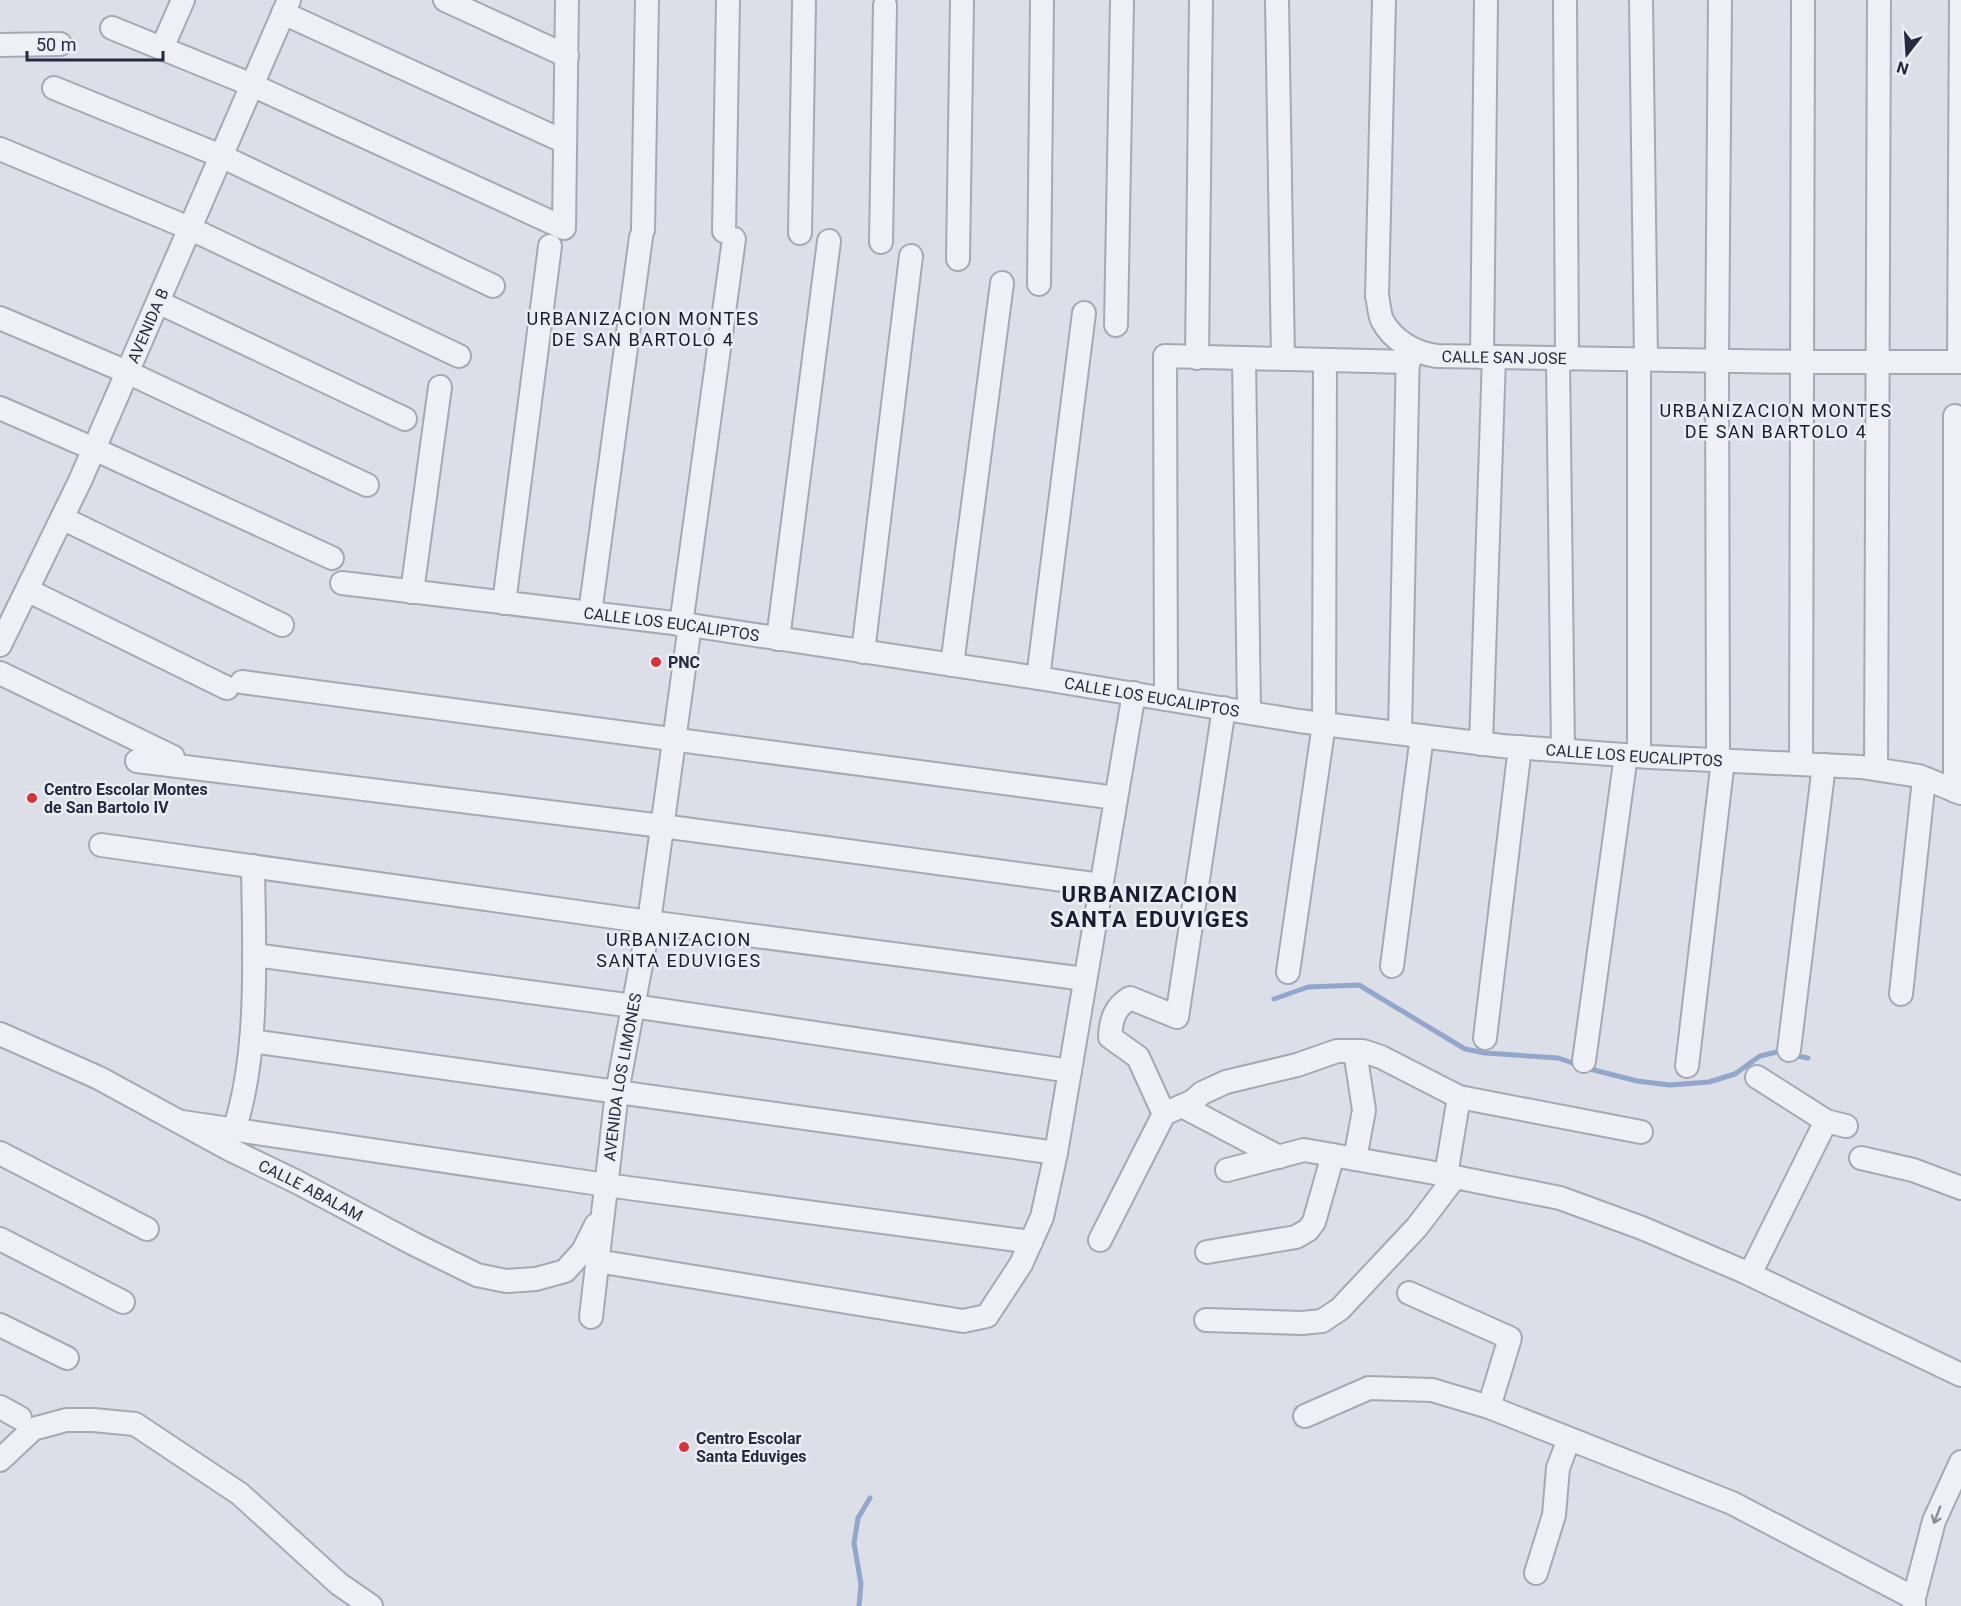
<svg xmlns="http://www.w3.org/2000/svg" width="1961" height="1606" font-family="Roboto,sans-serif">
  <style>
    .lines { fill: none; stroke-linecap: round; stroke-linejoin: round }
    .stream { stroke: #93a6cb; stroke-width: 5 }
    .minor-casing { stroke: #a5a9b5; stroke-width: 26 }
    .minor { stroke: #eff0f6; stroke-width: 22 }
    .oneway { stroke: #8a8d9a }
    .poi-dot { fill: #da3335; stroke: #ebeef5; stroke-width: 2 }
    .labels { text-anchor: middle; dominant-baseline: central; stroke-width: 5; stroke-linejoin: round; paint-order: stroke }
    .street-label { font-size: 16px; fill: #242a3f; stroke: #ebeef5 }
    .poi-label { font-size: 16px; font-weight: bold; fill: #242a3f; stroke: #ebeef5; text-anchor: start }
    .neighbourhood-label { font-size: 18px; letter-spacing: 1.5px; fill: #171c2f; stroke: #ebeef5 }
    .district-label { font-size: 22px; font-weight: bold; letter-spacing: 1.5px; fill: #171c2f; stroke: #ebeef5 }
  </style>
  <rect width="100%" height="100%" fill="#dcdfe8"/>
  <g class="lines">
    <!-- stream -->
    <g class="stream">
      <path d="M 1274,999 L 1308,987 L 1359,985 L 1465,1049 L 1485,1053 L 1558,1058 L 1590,1069 L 1637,1081 L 1670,1085 L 1709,1082 L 1735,1074 L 1760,1056 L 1777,1052 L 1808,1058"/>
      <path d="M 859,1606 L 861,1584 L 854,1543 L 858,1518 L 870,1498"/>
    </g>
    <!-- minor casing -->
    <g class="minor-casing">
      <g id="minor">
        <path d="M 445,0 L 567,56"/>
        <path d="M 1277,0 L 1283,359"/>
        <path id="s1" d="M 1384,0 L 1377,296 C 1379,304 1379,313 1382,320 C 1393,341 1415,353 1437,356 L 1802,362 L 1961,362"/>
        <path d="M 1565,0 L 1567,359"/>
        <path d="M 1641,0 L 1646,360"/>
        <path d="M 283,13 L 565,142"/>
        <path d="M 112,28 L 252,85 L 564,228 L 567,0"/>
        <path d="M 0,45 L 60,44"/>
        <path d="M 162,48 L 183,0"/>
        <path d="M 54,88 L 221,156 L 493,286"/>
        <path d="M 0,149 L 189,228 L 459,356"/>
        <path d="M 643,230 L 647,0"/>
        <path d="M 724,231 L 728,0"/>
        <path d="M 800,233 L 804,3"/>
        <path d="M 881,242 L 885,5"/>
        <path d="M 958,259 L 962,0"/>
        <path d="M 1039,284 L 1042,0"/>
        <path d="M 158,302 L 405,419"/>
        <path d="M 0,318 L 127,372 L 367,485"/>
        <path d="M 1116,325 L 1122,0"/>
        <path d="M 1482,357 L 1486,0"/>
        <path d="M 1197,358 L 1201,0"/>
        <path d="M 1244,358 L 1249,712"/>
        <path d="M 1558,359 L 1563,750"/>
        <path d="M 1639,360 L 1639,756"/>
        <path d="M 1959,362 L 1961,0"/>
        <path d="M 0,408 L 94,449 L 332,558"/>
        <path d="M 62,518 L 282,625"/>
        <path id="s2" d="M 342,583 L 690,625 L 1038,678 L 1299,721 L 1502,746 L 1650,757 L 1861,767 L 1919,776 L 1961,793"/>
        <path d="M 27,590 L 227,688"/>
        <path d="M 412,592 L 440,387"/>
        <path d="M 504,603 L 550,246"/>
        <path d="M 590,613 L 641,237"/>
        <path d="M 681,625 L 734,239"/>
        <path d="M 778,639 L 829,241"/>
        <path id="s3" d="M 0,645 L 80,481 L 289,0"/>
        <path d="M 863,652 L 911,256"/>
        <path d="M 952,665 L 1002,283"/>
        <path d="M 0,673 L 173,757"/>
        <path d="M 1038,678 L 1084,313"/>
        <path d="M 242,682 L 1116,798"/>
        <path d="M 1166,699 L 1165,356 L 1409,362"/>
        <path d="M 1400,733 L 1408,348"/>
        <path d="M 1481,744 L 1494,357"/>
        <path d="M 1718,760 L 1717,360 L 1720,0"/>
        <path d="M 137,761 L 662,826 L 1101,885"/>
        <path d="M 1801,764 L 1803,0"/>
        <path d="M 1876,769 L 1879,0"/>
        <path d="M 1955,791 L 1955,416"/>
        <path d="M 101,845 L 649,922 L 1085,979"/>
        <path d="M 254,955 L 633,1006 L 1070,1071"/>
        <path d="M 1392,966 L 1422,736"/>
        <path d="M 1288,972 L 1324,724 L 1325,360"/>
        <path d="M 1901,994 L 1924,779"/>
        <path id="s4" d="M 0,1034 L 99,1078 L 231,1150 L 297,1182 L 414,1244 L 477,1275 L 506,1281 L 536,1279 L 565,1271 L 583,1251 L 596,1225"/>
        <path d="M 1485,1038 L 1520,747"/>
        <path d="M 251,1041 L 1056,1153"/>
        <path d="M 1789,1050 L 1824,765"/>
        <path d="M 1584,1061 L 1626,755"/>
        <path d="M 1687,1066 L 1723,760"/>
        <path d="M 1757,1077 L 1826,1121 L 1846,1126"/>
        <path d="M 1182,1106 L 1279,1157"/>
        <path d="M 1164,1114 L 1138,1057 L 1110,1037 C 1111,1019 1115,1007 1130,998 L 1177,1017 L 1224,708"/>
        <path d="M 182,1122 L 606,1185 L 1031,1242"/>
        <path d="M 234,1130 C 260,1052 254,949 253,866"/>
        <path d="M 0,1153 L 147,1229"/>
        <path d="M 1861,1158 L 1913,1170 L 1961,1188"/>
        <path d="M 1355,1159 L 1364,1110 L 1355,1051"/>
        <path d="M 1227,1170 L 1304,1150 L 1435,1173 L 1560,1198 L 1642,1228 L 1745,1272 L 1961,1375"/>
        <path d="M 1446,1175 L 1459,1097"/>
        <path d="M 0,1239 L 123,1302"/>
        <path d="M 1100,1240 L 1164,1114 L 1193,1101 L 1202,1093 L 1226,1082 L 1297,1065 L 1337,1051 L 1363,1051 L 1381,1057 L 1459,1097 L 1641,1132"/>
        <path d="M 1207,1252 L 1296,1237 L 1308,1230 L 1314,1222 L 1333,1155"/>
        <path d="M 597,1261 L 963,1321 L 987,1316 L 1021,1264 L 1042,1217 L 1056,1153 L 1134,693"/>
        <path d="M 1750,1274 L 1826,1121"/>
        <path d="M 1409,1293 L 1510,1338 L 1489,1407"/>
        <path id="s5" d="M 591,1317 L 617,1092 L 649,922 L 690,625"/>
        <path d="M 1206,1320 L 1302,1323 L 1322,1321 L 1340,1309 L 1417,1227 L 1455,1177"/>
        <path d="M 0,1325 L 67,1358"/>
        <path d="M 0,1407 L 20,1418"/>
        <path d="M 1305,1416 L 1369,1388 L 1432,1390 L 1489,1407 L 1732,1503 L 1914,1598"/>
        <path d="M 0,1460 L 33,1429 L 66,1420 L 93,1420 L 135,1424 L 240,1494 L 339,1584 L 371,1606"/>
        <path d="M 1536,1573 L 1554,1515 L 1558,1468 L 1569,1439"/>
        <path d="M 1914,1606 L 1914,1598 L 1934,1521 L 1961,1462"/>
      </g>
    </g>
    <!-- minor -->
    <use href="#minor" class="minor"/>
  </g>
  <!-- one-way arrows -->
  <defs><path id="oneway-shaft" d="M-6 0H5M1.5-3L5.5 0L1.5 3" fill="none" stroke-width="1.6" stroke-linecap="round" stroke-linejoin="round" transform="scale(1.5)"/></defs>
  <use class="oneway" href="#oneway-shaft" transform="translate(1937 1515) rotate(111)"/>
  <!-- markers -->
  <g class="poi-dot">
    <circle cx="656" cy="662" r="6"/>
    <circle cx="32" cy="798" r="6"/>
    <circle cx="684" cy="1447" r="6"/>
  </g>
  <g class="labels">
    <!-- street labels -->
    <g class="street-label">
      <text stroke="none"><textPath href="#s3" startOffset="352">AVENIDA B</textPath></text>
      <text stroke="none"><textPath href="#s1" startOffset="456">CALLE SAN JOSE</textPath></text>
      <text stroke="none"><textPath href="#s2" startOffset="332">CALLE LOS EUCALIPTOS</textPath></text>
      <text stroke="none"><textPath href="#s2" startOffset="818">CALLE LOS EUCALIPTOS</textPath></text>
      <text stroke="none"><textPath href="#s2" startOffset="1304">CALLE LOS EUCALIPTOS</textPath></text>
      <text stroke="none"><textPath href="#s5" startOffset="242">AVENIDA LOS LIMONES</textPath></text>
      <text stroke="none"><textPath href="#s4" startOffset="348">CALLE ABALAM</textPath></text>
    </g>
    <!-- poi labels -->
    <g class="poi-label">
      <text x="668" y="662">PNC</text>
      <text x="44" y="789">Centro Escolar Montes<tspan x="44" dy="18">de San Bartolo IV</tspan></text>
      <text x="696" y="1438">Centro Escolar<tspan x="696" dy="18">Santa Eduviges</tspan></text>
    </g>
    <!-- neighbourhood labels -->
    <g class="neighbourhood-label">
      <text x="643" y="318">URBANIZACION MONTES<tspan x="643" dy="21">DE SAN BARTOLO 4</tspan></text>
      <text x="1776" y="410">URBANIZACION MONTES<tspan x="1776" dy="21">DE SAN BARTOLO 4</tspan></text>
      <text x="679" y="939">URBANIZACION<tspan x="679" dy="21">SANTA EDUVIGES</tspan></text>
    </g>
    <!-- district labels -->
    <g class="district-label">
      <text x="1150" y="894">URBANIZACION<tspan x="1150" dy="25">SANTA EDUVIGES</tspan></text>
    </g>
  </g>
  <!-- north arrow -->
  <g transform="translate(1907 54) rotate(197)" stroke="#ebeef5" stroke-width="4.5" paint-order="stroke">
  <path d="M0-4.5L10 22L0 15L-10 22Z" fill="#242a3f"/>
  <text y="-9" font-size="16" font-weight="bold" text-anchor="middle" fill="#242a3f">N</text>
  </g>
  <!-- scale -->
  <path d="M27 51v9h136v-9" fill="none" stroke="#242a3f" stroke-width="3"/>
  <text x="36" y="51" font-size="18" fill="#242a3f" stroke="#ebeef5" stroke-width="4.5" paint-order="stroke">50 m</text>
</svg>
